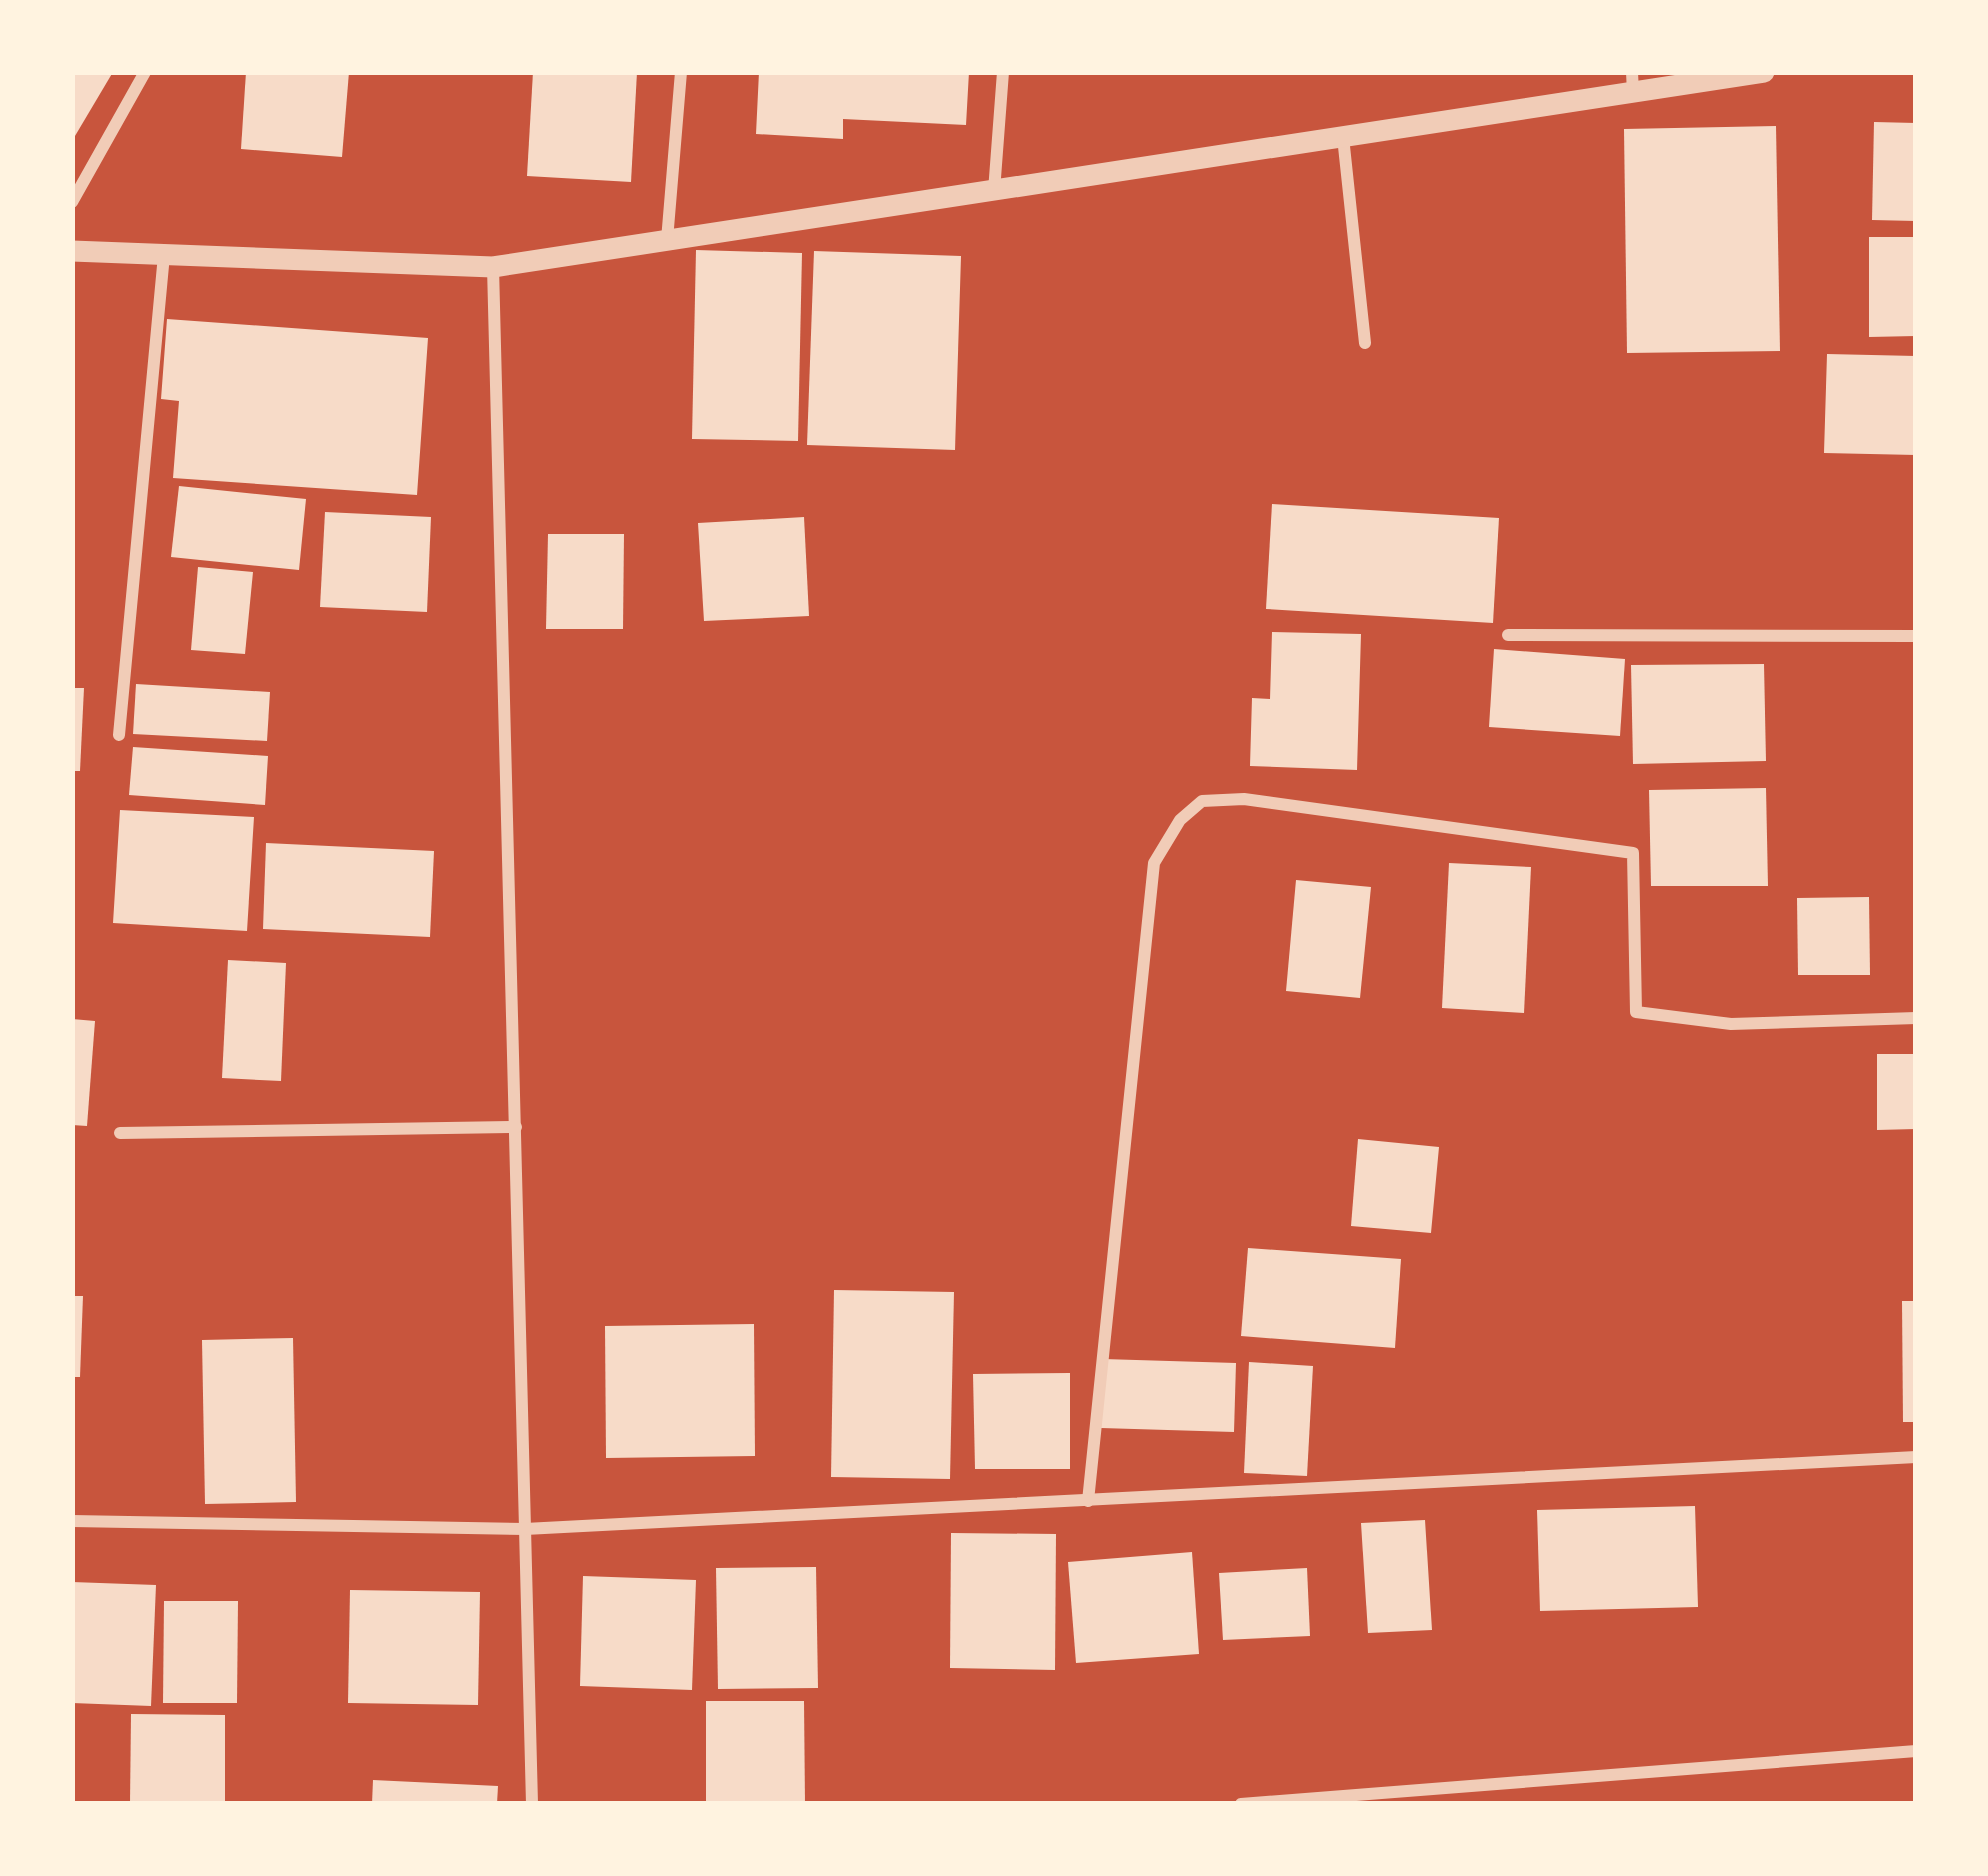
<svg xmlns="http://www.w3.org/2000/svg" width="1988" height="1876" font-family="'Alegreya Sans',sans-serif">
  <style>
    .building { fill: #f7dbc8 }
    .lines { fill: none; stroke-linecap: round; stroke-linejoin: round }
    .minor { stroke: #f1ccb7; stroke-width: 12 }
    .tertiary { stroke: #f1ccb7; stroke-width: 21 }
  </style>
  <rect width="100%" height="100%" fill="#c8553d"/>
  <!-- building -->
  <g class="building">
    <path d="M 72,72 L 113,72 L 72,141 Z"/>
    <path d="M 246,72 L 349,72 L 342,157 L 241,149 Z"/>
    <path d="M 533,72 L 637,72 L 631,182 L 527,176 Z"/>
    <path d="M 759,72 L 969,72 L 966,125 L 843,119 L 843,139 L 756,134 Z"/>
    <path d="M 1874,122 L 1916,123 L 1916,221 L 1872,220 Z"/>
    <path d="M 1776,126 L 1780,351 L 1627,353 L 1624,129 Z"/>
    <path d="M 1869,237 L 1916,237 L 1916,336 L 1869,337 Z"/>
    <path d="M 696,250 L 802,253 L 798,441 L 692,439 Z"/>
    <path d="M 814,251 L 961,256 L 955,450 L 807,445 Z"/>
    <path d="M 167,319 L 428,338 L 417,495 L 173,478 L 179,401 L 161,399 Z"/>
    <path d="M 1827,354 L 1916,356 L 1916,455 L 1824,453 Z"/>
    <path d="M 179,486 L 306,499 L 299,570 L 171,557 Z"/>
    <path d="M 1272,504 L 1499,518 L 1493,623 L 1266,609 Z"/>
    <path d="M 325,512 L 431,517 L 427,612 L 320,607 Z"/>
    <path d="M 804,517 L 809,616 L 704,621 L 698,523 Z"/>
    <path d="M 548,534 L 624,534 L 623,629 L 546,629 Z"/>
    <path d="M 198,567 L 253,572 L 245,654 L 191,650 Z"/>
    <path d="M 1272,632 L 1361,634 L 1357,770 L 1250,766 L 1252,698 L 1270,699 Z"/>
    <path d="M 1494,649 L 1625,659 L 1620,736 L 1489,727 Z"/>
    <path d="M 1764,664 L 1766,761 L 1633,764 L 1631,665 Z"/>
    <path d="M 136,684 L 270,692 L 267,741 L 133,734 Z"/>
    <path d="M 72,688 L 84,688 L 80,771 L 72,771 Z"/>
    <path d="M 133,747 L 268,756 L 265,805 L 129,795 Z"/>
    <path d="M 1766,788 L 1768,886 L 1651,886 L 1649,790 Z"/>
    <path d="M 120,810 L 254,817 L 247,931 L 113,923 Z"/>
    <path d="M 266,843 L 434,851 L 430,937 L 263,929 Z"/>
    <path d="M 1449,863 L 1531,867 L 1524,1013 L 1442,1008 Z"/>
    <path d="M 1296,880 L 1371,887 L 1360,998 L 1286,991 Z"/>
    <path d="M 1869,897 L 1870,975 L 1798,975 L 1797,898 Z"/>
    <path d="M 228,960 L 286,963 L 281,1081 L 222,1078 Z"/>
    <path d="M 72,1019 L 95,1021 L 87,1126 L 72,1125 Z"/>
    <path d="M 1877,1054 L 1916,1054 L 1916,1129 L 1877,1130 Z"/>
    <path d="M 1358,1139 L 1439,1147 L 1431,1233 L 1351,1226 Z"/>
    <path d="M 1248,1248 L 1401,1259 L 1395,1348 L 1241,1336 Z"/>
    <path d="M 834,1290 L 954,1292 L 950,1479 L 831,1477 Z"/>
    <path d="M 72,1296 L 83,1296 L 80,1377 L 72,1377 Z"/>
    <path d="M 1902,1301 L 1916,1301 L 1916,1422 L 1903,1422 Z"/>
    <path d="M 754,1324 L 755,1456 L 606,1458 L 605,1326 Z"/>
    <path d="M 293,1338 L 296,1502 L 205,1504 L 202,1340 Z"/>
    <path d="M 1103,1359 L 1236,1363 L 1234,1432 L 1101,1428 Z"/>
    <path d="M 1249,1362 L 1313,1366 L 1307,1476 L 1244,1473 Z"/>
    <path d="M 1070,1373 L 1070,1469 L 975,1469 L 973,1374 Z"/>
    <path d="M 1695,1506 L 1698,1607 L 1540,1611 L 1537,1510 Z"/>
    <path d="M 1425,1520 L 1432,1630 L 1368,1633 L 1361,1523 Z"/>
    <path d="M 951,1533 L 1056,1534 L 1055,1670 L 950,1668 Z"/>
    <path d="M 1192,1552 L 1199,1654 L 1076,1663 L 1068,1562 Z"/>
    <path d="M 816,1567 L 818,1688 L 718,1689 L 716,1568 Z"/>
    <path d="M 1307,1568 L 1310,1636 L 1223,1640 L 1219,1573 Z"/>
    <path d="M 583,1576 L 696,1580 L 692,1690 L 580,1686 Z"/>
    <path d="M 72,1582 L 156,1585 L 151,1706 L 72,1703 Z"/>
    <path d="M 350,1590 L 480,1592 L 478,1705 L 348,1703 Z"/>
    <path d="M 164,1601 L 238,1601 L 237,1703 L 163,1703 Z"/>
    <path d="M 706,1701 L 804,1701 L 805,1804 L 706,1804 Z"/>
    <path d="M 131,1714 L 225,1715 L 225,1804 L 130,1804 Z"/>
    <path d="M 373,1780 L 498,1786 L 497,1804 L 372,1804 Z"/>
  </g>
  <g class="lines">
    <!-- minor -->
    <g class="minor">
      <path d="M 1632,72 L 1633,93"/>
      <path d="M 1343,137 L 1365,343"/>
      <path d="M 994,191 L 1003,72"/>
      <path d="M 72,202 L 145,72"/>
      <path d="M 667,240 L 681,72"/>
      <path d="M 493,267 L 532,1804"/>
      <path d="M 1508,635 L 1916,636"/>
      <path d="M 119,735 L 164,255"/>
      <path d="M 120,1133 L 516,1127"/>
      <path d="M 1088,1501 L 1154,863 L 1180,820 L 1202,801 L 1244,799 L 1633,853 L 1636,1012 L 1731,1024 L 1916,1018"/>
      <path d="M 72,1521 L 525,1529 L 1916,1457"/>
      <path d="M 1241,1804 L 1916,1751"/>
    </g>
    <!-- tertiary -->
    <path class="tertiary" d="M 72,251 L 493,267 L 1764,72"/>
  </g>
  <!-- border -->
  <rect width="1988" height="1876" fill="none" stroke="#fff3e0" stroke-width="150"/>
</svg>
